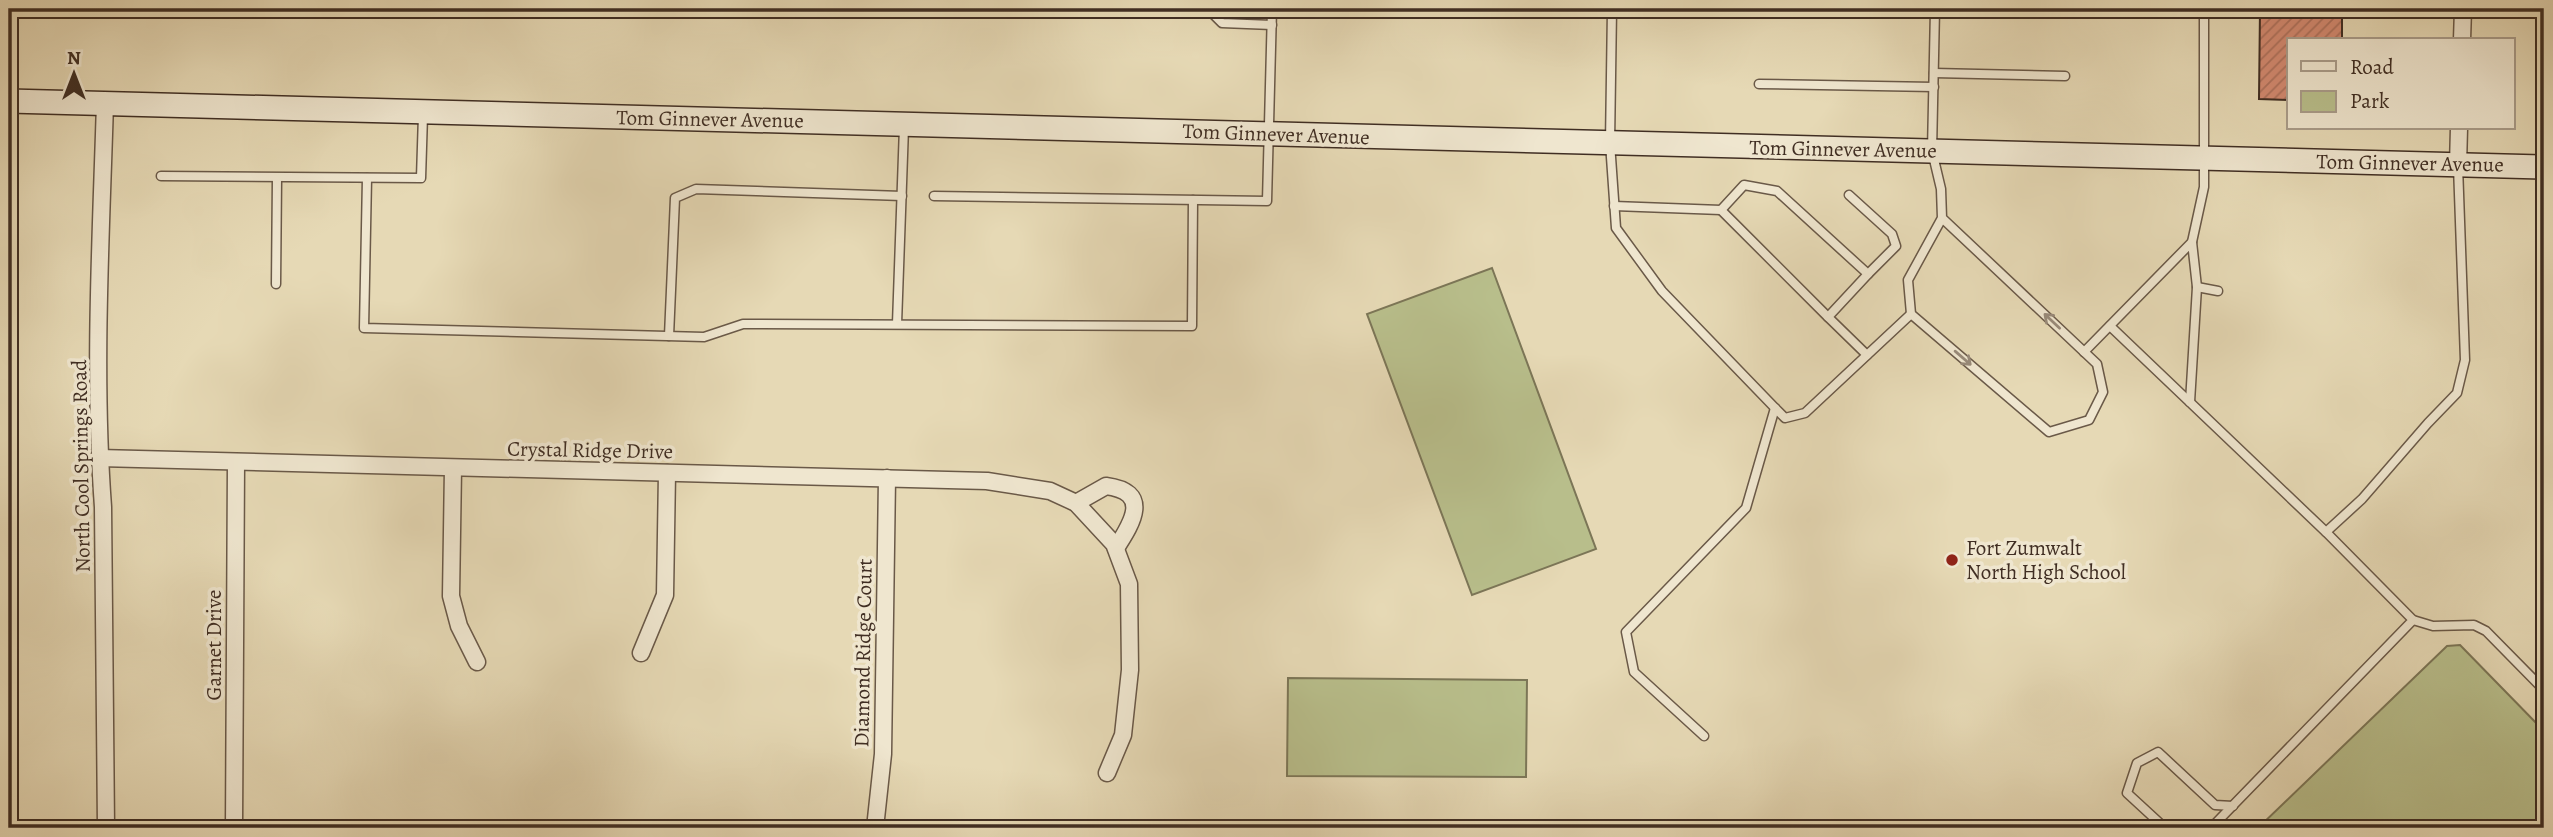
<svg xmlns="http://www.w3.org/2000/svg" width="2553" height="837" font-family="Alegreya,serif">
  <style>
    .green { fill: #b8be8b; stroke: #7c7657; stroke-width: 2 }
    .building { fill: url(#building-hatch); stroke: #402e23; stroke-width: 2 }
    .lines { fill: none; stroke-linecap: round; stroke-linejoin: round }
    .lane-casing { stroke: #6a5948; stroke-width: 11 }
    .street-casing { stroke: #6a5948; stroke-width: 19 }
    .secondary-casing { stroke: #402e23; stroke-width: 26 }
    .lane { stroke: #efe6cf; stroke-width: 8 }
    .street { stroke: #efe6cf; stroke-width: 16 }
    .secondary { stroke: #efe6cf; stroke-width: 23 }
    .oneway { stroke: #988a79 }
    .poi-dot { fill: #8f2418; stroke: #efe6cf; stroke-width: 2.5 }
    .labels { text-anchor: middle; dominant-baseline: central; stroke-width: 7; stroke-linejoin: round; paint-order: stroke }
    .street-label { font-size: 21px; fill: #402e23; stroke: #efe6cf }
    .poi-label { font-size: 21px; fill: #402e23; stroke: #efe6cf; text-anchor: start }
  </style>
  <defs>
    <pattern id="building-hatch" width="6" height="6" patternUnits="userSpaceOnUse" patternTransform="scale(1.75)"><rect width="6" height="6" fill="#d38a71"/><path d="M-1 1l2-2M0 6l6-6M5 7l2-2" fill="none" stroke="#ad715c"/></pattern>
  </defs>
  <rect width="100%" height="100%" fill="#e6d9b5"/>
  <filter id="stains"><feTurbulence type="fractalNoise" baseFrequency=".00286" numOctaves="4"/><feColorMatrix values="0 0 0 0 .2 0 0 0 0 .09 0 0 0 0 .02 0 0 0 .5 -.17"/></filter>
  <radialGradient id="worn" r=".72"><stop offset=".6" stop-color="#630" stop-opacity="0"/><stop offset="1" stop-color="#630" stop-opacity=".3"/></radialGradient>
  <!-- green -->
  <g class="green">
    <path d="M 1492,268 L 1596,549 L 1472,595 L 1367,314 Z"/>
    <path d="M 2460,645 L 2544,731 L 2544,828 L 2258,828 L 2447,646 Z"/>
    <path d="M 1288,678 L 1527,680 L 1526,777 L 1287,776 Z"/>
  </g>
  <!-- building -->
  <path class="building" d="M 2260,9 L 2342,9 L 2342,40 L 2289,40 L 2289,100 L 2259,99 Z"/>
  <g class="lines">
    <!-- lane casing -->
    <g class="lane-casing">
      <g id="lane">
        <path d="M 1215,9 L 1214,15 L 1222,23 L 1272,25"/>
        <path d="M 1612,9 L 1610,143 L 1616,228 L 1662,291 L 1775,408 L 1785,418 L 1805,413 L 1911,314"/>
        <path d="M 1935,9 L 1932,151 L 1941,189 L 1942,218 L 1908,280 L 1911,314 L 2049,432 L 2089,420 L 2103,392 L 2097,364 L 1942,218"/>
        <path d="M 2421,9 L 2463,13"/>
        <path d="M 1934,73 L 2065,76"/>
        <path d="M 1759,84 L 1934,87"/>
        <path d="M 161,176 L 421,178 L 423,115"/>
        <path d="M 367,178 L 364,328 L 704,337 L 743,324 L 1192,326 L 1193,200"/>
        <path d="M 934,196 L 1267,201 L 1272,9"/>
        <path d="M 1614,206 L 1721,210 L 1744,185 L 1777,191 L 1868,274 L 1896,246 L 1892,234 L 1849,195"/>
        <path d="M 1721,210 L 1828,317"/>
        <path d="M 2192,242 L 2204,187 L 2204,9"/>
        <path d="M 276,284 L 277,178"/>
        <path d="M 2197,287 L 2218,291"/>
        <path d="M 897,324 L 904,127"/>
        <path d="M 2110,326 L 2326,532 L 2362,499 L 2428,423 L 2457,393 L 2465,360 L 2458,166"/>
        <path d="M 669,336 L 675,198 L 696,189 L 902,196"/>
        <path d="M 2084,352 L 2192,242 L 2197,287 L 2190,402"/>
        <path d="M 1867,355 L 1828,317 L 1868,274"/>
        <path d="M 2413,620 L 2433,626 L 2474,625 L 2486,631 L 2544,690"/>
        <path d="M 1704,736 L 1634,672 L 1626,632 L 1746,508 L 1775,408"/>
        <path d="M 2165,828 L 2127,793 L 2137,763 L 2158,752 L 2215,805 L 2233,806"/>
        <path d="M 2211,828 L 2413,620 L 2326,532"/>
      </g>
    </g>
    <!-- street casing -->
    <g class="street-casing">
      <g id="street">
        <path d="M 2462,40 L 2463,9"/>
        <path d="M 105,103 C 101,237 93,373 103,507 L 106,828"/>
        <path d="M 2458,165 L 2459,128"/>
        <path d="M 99,458 L 987,481 L 1050,491 L 1076,503 L 1114,544 L 1129,584 L 1130,670 L 1123,735 L 1107,773"/>
        <path d="M 453,468 L 451,596 L 459,626 L 477,662"/>
        <path d="M 1076,503 L 1106,486 C 1151,492 1133,522 1116,548"/>
        <path d="M 641,653 L 665,595 L 667,473"/>
        <path d="M 234,828 L 236,462"/>
        <path d="M 875,828 L 883,754 L 887,478"/>
      </g>
    </g>
    <!-- secondary casing -->
    <g class="secondary-casing">
      <path id="secondary" d="M 9,101 L 2544,167"/>
    </g>
    <!-- lane -->
    <use href="#lane" class="lane"/>
    <!-- street -->
    <use href="#street" class="street"/>
    <!-- secondary -->
    <use href="#secondary" class="secondary"/>
  </g>
  <!-- one-way arrows -->
  <defs><path id="oneway-shaft" d="M-6 0H5M1.5-3L5.5 0L1.5 3" fill="none" stroke-width="1.6" stroke-linecap="round" stroke-linejoin="round" transform="scale(1.75)"/></defs>
  <g class="oneway">
    <use href="#oneway-shaft" transform="translate(2052 321) rotate(-137)"/>
    <use href="#oneway-shaft" transform="translate(1963 358) rotate(41)"/>
  </g>
  <!-- markers -->
  <circle class="poi-dot" cx="1952" cy="560" r="7"/>
  <g class="labels">
    <!-- street labels -->
    <g class="street-label">
      <text transform="translate(710 119) rotate(1)">Tom Ginnever Avenue</text>
      <text transform="translate(1276 134) rotate(2)">Tom Ginnever Avenue</text>
      <text transform="translate(1843 149) rotate(1)">Tom Ginnever Avenue</text>
      <text transform="translate(2410 163) rotate(1)">Tom Ginnever Avenue</text>
      <text transform="translate(590 450) rotate(1)">Crystal Ridge Drive</text>
      <text transform="translate(81 466) rotate(-91)">North Cool Springs Road</text>
      <text transform="translate(214 645) rotate(-90)">Garnet Drive</text>
      <text transform="translate(863 653) rotate(-89)">Diamond Ridge Court</text>
    </g>
    <!-- poi labels -->
    <g class="poi-label">
      <text x="1966" y="548">Fort Zumwalt<tspan x="1966" dy="24">North High School</tspan></text>
    </g>
  </g>
  <!-- margin -->
  <rect width="2553" height="837" fill="none" stroke="#e6d9b5" stroke-width="35"/>
  <rect x="10" y="10" width="2532" height="816" fill="none" stroke="#402e23" stroke-width="3.5"/>
  <rect x="18" y="18" width="2518" height="802" fill="none" stroke="#402e23" stroke-width="2"/>
  <!-- legend -->
  <rect x="2287" y="38" width="228" height="91" fill="#efe6cf" stroke="#a99c8a" stroke-width="2"/>
  <rect x="2301" y="61" width="35" height="10" fill="#efe6cf" stroke="#a99c8a" stroke-width="2"/>
  <text x="2350" y="74" font-size="21" fill="#402e23">Road</text>
  <rect x="2301" y="91" width="35" height="21" fill="#b8be8b" stroke="#a99c8a" stroke-width="2"/>
  <text x="2350" y="108" font-size="21" fill="#402e23">Park</text>
  <!-- north arrow -->
  <g transform="translate(74 74)" stroke="#efe6cf" stroke-width="5" paint-order="stroke">
  <path d="M0-5L12 26L0 18L-12 26Z" fill="#402e23"/>
  <text y="-10" font-size="19" font-weight="bold" text-anchor="middle" fill="#402e23">N</text>
  </g>
  <rect width="100%" height="100%" filter="url(#stains)"/>
  <rect width="100%" height="100%" fill="url(#worn)"/>
</svg>
